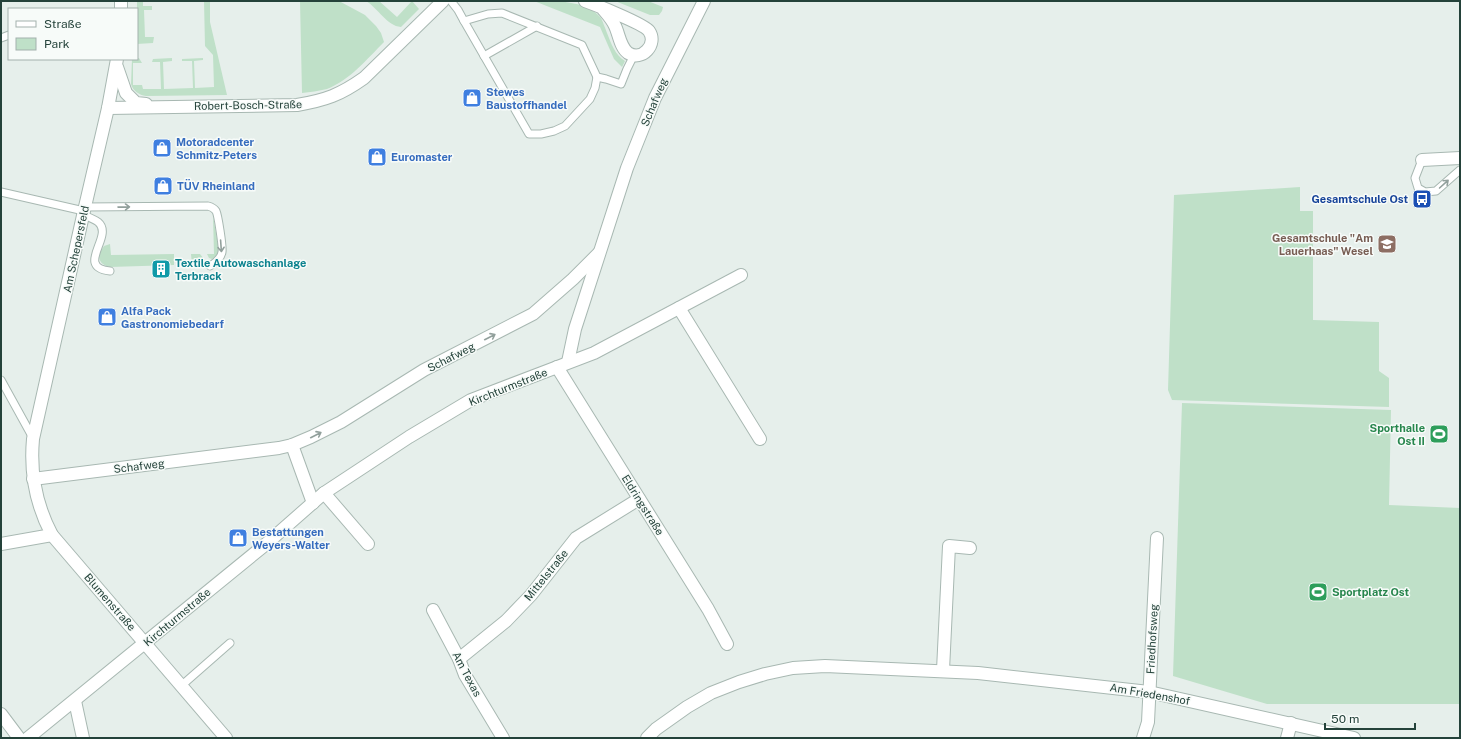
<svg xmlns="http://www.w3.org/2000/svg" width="1461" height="739" font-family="'Public Sans',sans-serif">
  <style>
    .green { fill: #bfe0c8 }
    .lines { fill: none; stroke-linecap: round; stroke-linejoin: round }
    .service-casing { stroke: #a8b8b2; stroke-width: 9 }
    .minor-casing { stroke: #a8b8b2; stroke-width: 14 }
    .service { stroke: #fff; stroke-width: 7 }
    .minor { stroke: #fff; stroke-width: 12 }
    .oneway { stroke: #92a09c }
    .labels { text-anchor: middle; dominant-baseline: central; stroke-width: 3; stroke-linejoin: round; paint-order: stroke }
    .shop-label { font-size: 11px; font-weight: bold; fill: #366cbe; stroke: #f7fbf9; text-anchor: start }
    .street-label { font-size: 11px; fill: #24423a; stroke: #f7fbf9 }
    .transit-label { font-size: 11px; font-weight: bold; fill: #164399; stroke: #f7fbf9; text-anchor: end }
    .education-label { font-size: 11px; font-weight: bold; fill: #785e54; stroke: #f7fbf9; text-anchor: end }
    .culture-label { font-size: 11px; font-weight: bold; fill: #0d838f; stroke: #f7fbf9; text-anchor: start }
    .leisure-label { font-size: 11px; font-weight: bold; fill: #27864d; stroke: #f7fbf9; text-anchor: end }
  </style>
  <rect width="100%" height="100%" fill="#e6efeb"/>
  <!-- green -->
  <g class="green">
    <path d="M 137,1 L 143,1 L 143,6 L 152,6 L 152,10 L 144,10 L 145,37 L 154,37 L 153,43 L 137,44 Z"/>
    <path d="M 204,1 L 210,1 L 210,22 L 227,95 L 146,96 C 139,95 133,91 131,84 L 132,59 L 139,58 L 142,63 L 133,63 L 133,85 L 142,85 L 143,89 L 161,89 L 160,62 L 152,62 L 153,59 L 172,58 L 172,61 L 163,62 L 164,89 L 193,88 L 192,61 L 182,61 L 182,59 L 203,58 L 203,60 L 194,61 L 195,88 L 214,87 L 213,55 L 205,46 Z"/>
    <path d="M 300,1 L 339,1 L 365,15 L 376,26 L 381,33 L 384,42 C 367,59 350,80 327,89 C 319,91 310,92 302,93 Z"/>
    <path d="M 366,1 L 379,1 L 397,17 L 412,1 L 419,9 L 401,27 C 387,26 378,8 366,1 Z"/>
    <path d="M 534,1 C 555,1 587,0 601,18 C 603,22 605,28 607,33 C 611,43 615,55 625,61 L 622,67 L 614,59 L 600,27 Z"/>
    <path d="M 615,1 L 648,1 L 663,7 L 662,11 L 659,15 L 650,15 Z"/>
    <path d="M 1300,187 L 1300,211 L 1313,211 L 1313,320 L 1379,322 L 1379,371 L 1389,378 L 1389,407 L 1172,400 L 1168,390 L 1174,195 Z"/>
    <path d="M 213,216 L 219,250 L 216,257 L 212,259 L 209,258 L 207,254 L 214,254 Z"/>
    <path d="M 110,244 L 111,255 L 174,254 L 174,265 L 110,267 C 102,265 99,262 99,254 L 104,246 Z"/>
    <path d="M 191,254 L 200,254 L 207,263 L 206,265 L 192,265 Z"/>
    <path d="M 1182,403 L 1391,410 L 1389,505 L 1460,508 L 1460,704 L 1267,704 L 1173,676 Z"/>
  </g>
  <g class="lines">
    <!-- service casing -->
    <g class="service-casing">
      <g id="service">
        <path d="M 451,1 L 458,10 L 464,21 L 488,14 L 502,13 L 582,45 L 597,77 L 606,79 L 621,84 L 627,69 L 634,55"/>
        <path d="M 464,21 L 529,134 L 541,134 L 554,131 L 565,126 L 590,99 L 595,88 L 597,77"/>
        <path d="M 1,38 L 9,35"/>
        <path d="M 484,56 L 537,26"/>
        <path d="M 1422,160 L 1415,178 L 1418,188 L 1425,192 L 1436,191 L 1460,170"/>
        <path d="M 1,192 L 84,211"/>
        <path d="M 85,207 L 208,206 C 212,207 214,208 216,211 C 218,215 223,247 222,252 C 221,258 215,263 210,266"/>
        <path d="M 83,215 C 88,217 94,219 98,222 C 115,236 74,267 110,271"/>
        <path d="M 1,380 L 33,438"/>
        <path d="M 181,686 L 230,643"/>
      </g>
    </g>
    <!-- minor casing -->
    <g class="minor-casing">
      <g id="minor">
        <path d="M 585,1 C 596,5 644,24 649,31 C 658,44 642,62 628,53 C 620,47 619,34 615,26 C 612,19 607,14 602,8"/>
        <path d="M 121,9 L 121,1"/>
        <path d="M 117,59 L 108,108 L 84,211 L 33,439 C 30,472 36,505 52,535 C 110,602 168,670 226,738"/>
        <path d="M 117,67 L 126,93 L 136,103 L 146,104"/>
        <path d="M 108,108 L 297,105 C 326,100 340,95 364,78 L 443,1"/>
        <path d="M 1422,160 L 1460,158"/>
        <path d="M 679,308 L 760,439"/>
        <path d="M 568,362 L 575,329 L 627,168 L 655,98 L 704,1"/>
        <path d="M 557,367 L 708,609 L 727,644"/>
        <path d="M 292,445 L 313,503"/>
        <path d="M 33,479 L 279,448 L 292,445 L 311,437 L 341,422 L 424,370 L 533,314 L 573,279 L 599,253"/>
        <path d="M 324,493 L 368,544"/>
        <path d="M 1,544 L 52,535"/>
        <path d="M 433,610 L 459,659 L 465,675 L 503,738"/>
        <path d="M 459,659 L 506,621 L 531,595 L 576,538 L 639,499"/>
        <path d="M 943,670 L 949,546 L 970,548"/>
        <path d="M 75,701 L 83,738"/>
        <path d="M 1,714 L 19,738"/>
        <path d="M 28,738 L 266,544 L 324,493 L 409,437 L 471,400 L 594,353 L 741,275"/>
        <path d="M 647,738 L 656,729 L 687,707 L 711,693 L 739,682 L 765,674 L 793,668 L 825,666 L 978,673 L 1149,692 L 1354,738"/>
        <path d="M 1143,738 L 1148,722 L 1157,538"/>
        <path d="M 1287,738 L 1291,723"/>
      </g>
    </g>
    <!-- service -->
    <use href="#service" class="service"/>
    <!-- minor -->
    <use href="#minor" class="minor"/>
  </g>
  <!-- one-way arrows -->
  <defs><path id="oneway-shaft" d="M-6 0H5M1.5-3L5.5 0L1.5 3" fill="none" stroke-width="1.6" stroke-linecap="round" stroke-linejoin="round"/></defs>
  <g class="oneway">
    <use href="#oneway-shaft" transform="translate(1444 184) rotate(-42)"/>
    <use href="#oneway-shaft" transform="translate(124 207) rotate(-1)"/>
    <use href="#oneway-shaft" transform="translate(221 246) rotate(86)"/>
    <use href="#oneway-shaft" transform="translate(490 337) rotate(-27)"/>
    <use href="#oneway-shaft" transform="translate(316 435) rotate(-27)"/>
  </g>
  <!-- icons -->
  <defs>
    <g id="shop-square" transform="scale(1)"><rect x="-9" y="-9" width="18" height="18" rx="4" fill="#3f7fe0" stroke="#f7fbf9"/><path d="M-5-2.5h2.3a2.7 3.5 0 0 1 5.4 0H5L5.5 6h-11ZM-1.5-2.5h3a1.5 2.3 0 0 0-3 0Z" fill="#fff"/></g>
    <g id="bus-square" transform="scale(1)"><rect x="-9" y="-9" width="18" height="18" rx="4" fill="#1a4fb4" stroke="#f7fbf9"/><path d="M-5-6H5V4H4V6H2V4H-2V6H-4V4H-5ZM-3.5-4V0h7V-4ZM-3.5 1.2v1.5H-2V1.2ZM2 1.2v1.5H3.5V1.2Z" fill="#fff"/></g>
    <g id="school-square" transform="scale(1)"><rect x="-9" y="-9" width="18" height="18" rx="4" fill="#8d6e63" stroke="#f7fbf9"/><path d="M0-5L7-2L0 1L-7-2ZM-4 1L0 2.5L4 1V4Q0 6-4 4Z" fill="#fff"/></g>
    <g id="building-square" transform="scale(1)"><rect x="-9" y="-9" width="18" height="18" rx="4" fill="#0f9aa8" stroke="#f7fbf9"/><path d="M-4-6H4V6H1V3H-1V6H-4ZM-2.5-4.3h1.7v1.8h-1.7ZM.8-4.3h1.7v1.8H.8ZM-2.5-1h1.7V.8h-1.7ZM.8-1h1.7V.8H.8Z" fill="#fff"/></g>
    <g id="stadium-square" transform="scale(1)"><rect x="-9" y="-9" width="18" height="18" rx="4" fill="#2e9e5b" stroke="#f7fbf9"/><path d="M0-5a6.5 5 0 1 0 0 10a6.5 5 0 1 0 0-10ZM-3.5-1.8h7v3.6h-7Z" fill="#fff"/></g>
  </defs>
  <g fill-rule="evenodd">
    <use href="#shop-square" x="472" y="98"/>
    <use href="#shop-square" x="162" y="148"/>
    <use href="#shop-square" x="377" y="157"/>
    <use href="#shop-square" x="163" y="186"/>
    <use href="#bus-square" x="1422" y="199"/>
    <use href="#school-square" x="1387" y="244"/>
    <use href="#building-square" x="161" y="269"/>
    <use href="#shop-square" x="107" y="317"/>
    <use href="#stadium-square" x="1439" y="434"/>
    <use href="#shop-square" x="238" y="538"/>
    <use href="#stadium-square" x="1318" y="592"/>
  </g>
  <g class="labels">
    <!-- shop labels -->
    <g class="shop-label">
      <text x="486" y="92">Stewes<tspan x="486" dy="13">Baustoffhandel</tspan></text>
      <text x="176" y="142">Motoradcenter<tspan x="176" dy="13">Schmitz-Peters</tspan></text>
      <text x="391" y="157">Euromaster</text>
      <text x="177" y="186">TÜV Rheinland</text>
      <text x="121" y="311">Alfa Pack<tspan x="121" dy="13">Gastronomiebedarf</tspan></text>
      <text x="252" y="532">Bestattungen<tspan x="252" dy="13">Weyers-Walter</tspan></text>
    </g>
    <!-- street labels -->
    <g class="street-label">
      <text transform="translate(654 102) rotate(-67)">Schafweg</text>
      <text transform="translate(248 105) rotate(-1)">Robert-Bosch-Straße</text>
      <text transform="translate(76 249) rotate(-78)">Am Schepersfeld</text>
      <text transform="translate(451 357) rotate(-27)">Schafweg</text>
      <text transform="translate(508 387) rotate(-22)">Kirchturmstraße</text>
      <text transform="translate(139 466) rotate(-7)">Schafweg</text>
      <text transform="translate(643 505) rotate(58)">Eldringstraße</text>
      <text transform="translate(546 575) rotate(-51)">Mittelstraße</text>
      <text transform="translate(110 602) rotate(49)">Blumenstraße</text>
      <text transform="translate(177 617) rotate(-40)">Kirchturmstraße</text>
      <text transform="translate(1152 639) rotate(-87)">Friedhofsweg</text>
      <text transform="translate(467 674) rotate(62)">Am Texas</text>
      <text transform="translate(1150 694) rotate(10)">Am Friedenshof</text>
    </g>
    <!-- transit labels -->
    <g class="transit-label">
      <text x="1408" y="199">Gesamtschule Ost</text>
    </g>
    <!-- education labels -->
    <g class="education-label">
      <text x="1373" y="238">Gesamtschule "Am<tspan x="1373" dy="13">Lauerhaas" Wesel</tspan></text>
    </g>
    <!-- culture labels -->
    <g class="culture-label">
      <text x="175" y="263">Textile Autowaschanlage<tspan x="175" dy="13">Terbrack</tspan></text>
    </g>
    <!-- leisure labels -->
    <g class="leisure-label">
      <text x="1425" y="428">Sporthalle<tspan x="1425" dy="13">Ost II</tspan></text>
      <text x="1332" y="592" text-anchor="start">Sportplatz Ost</text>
    </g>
  </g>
  <!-- border -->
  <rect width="1461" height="739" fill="none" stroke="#24423a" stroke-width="4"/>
  <!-- legend -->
  <rect x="8" y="8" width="130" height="52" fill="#f7fbf9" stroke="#a3b1ad"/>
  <rect x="16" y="21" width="20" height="6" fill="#ffffff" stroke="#a3b1ad"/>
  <text x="44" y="28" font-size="12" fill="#24423a">Straße</text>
  <rect x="16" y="38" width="20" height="12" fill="#bfe0c8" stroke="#a3b1ad"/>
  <text x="44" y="48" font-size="12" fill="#24423a">Park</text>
  <!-- scale -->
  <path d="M1325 723v6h90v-6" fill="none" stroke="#24423a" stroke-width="2"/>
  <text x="1331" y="723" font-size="12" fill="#24423a" stroke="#f7fbf9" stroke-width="3" paint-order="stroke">50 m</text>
</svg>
